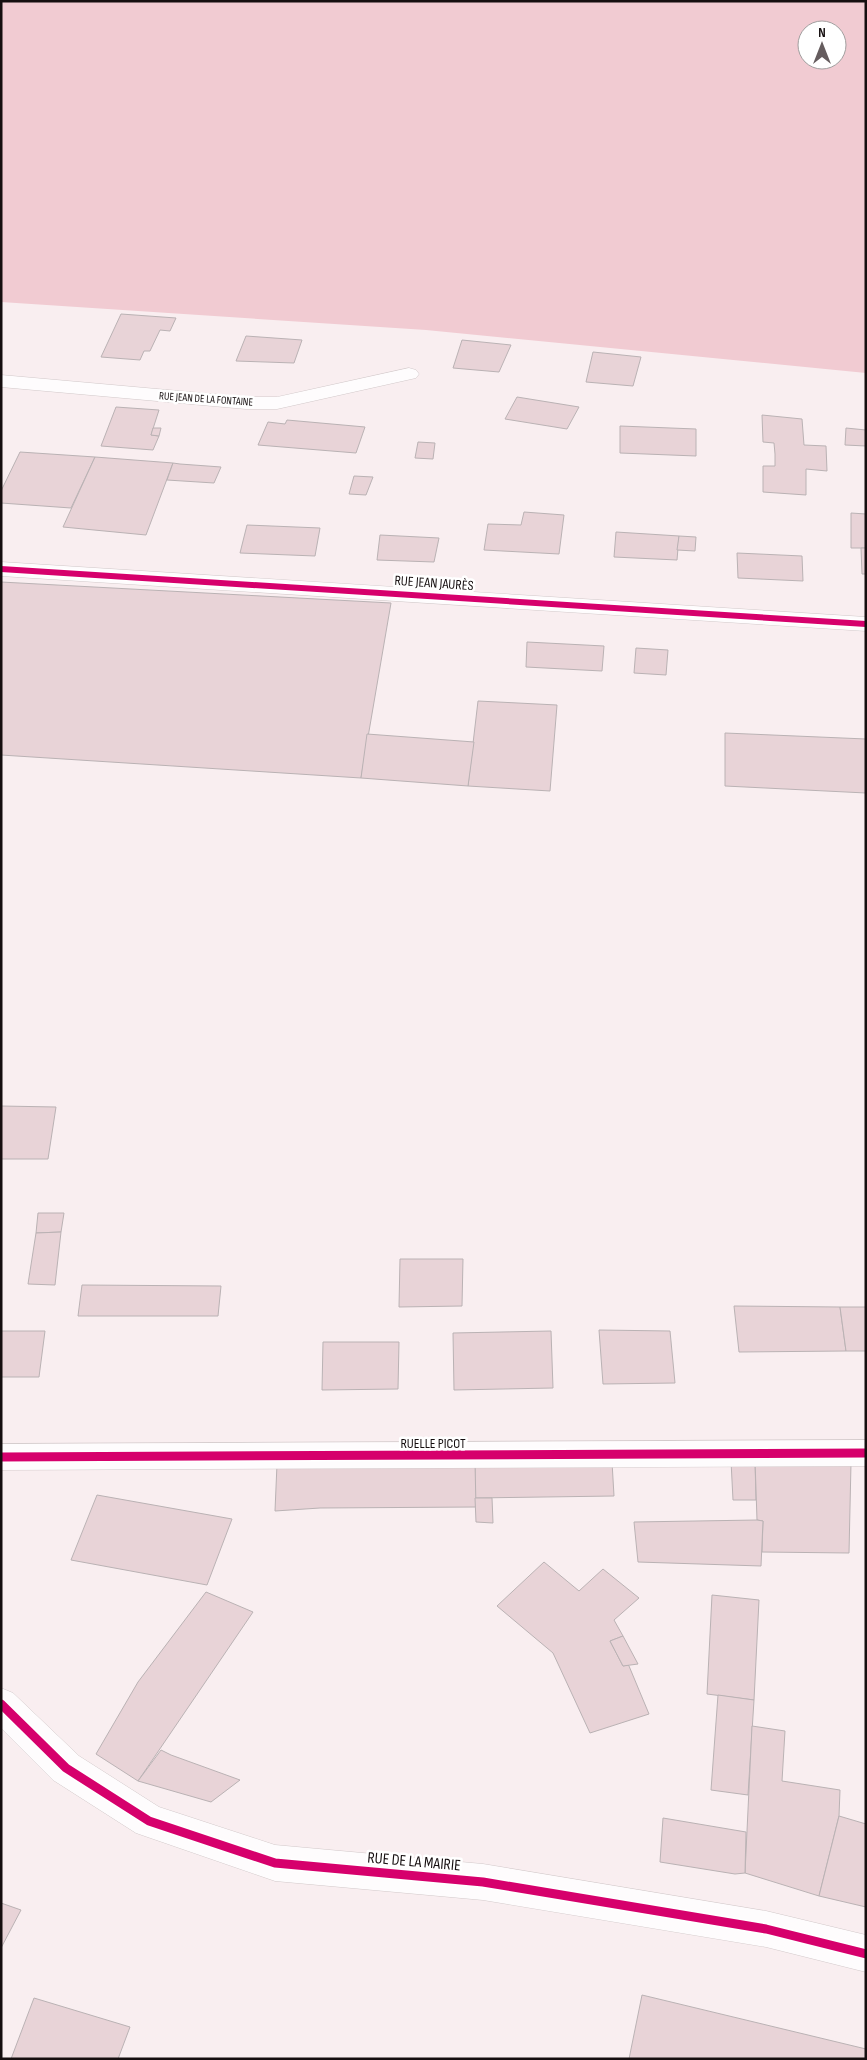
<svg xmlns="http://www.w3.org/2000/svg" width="867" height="2060" font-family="'Sofia Sans Condensed',sans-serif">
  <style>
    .green { fill: #f1cbd2; fill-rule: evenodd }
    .building { fill: #e8d3d7; stroke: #bab2b4 }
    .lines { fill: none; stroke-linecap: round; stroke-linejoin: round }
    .minor-casing { stroke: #d2c9ca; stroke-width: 1 }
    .minor { fill: #fefcfd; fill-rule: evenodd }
    .cycleway-far1-casing { stroke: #fff; stroke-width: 9 }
    .cycleway-casing { stroke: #fff; stroke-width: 12 }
    .cycleway-far1 { stroke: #d6006c; stroke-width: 6 }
    .cycleway { stroke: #d6006c; stroke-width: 9 }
    .labels { text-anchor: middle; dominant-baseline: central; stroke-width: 5; stroke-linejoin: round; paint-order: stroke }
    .far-street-label { font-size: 11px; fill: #150e0f; stroke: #fff }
    .street-label { font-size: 14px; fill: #150e0f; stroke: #fff }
    .near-street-label { font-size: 16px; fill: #150e0f; stroke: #fff }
  </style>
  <rect width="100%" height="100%" fill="#f9eef0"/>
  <!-- green -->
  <path class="green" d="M 1,1 L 866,1 L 866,373 L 426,330 L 1,302 ZM 807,30 L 837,30 L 837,60 L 807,60 Z"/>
  <!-- building -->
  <g class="building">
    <path d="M 121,314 L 176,318 L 170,331 L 160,330 L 150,351 L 144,351 L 140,360 L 101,357 Z"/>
    <path d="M 246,336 L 302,340 L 294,363 L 236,361 Z"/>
    <path d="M 462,340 L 511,345 L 499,372 L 453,368 Z"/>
    <path d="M 593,352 L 641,357 L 633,386 L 586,382 Z"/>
    <path d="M 517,397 L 579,407 L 567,429 L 505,419 Z"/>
    <path d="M 116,407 L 159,410 L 151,435 L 159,436 L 153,450 L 101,446 Z"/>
    <path d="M 762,415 L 802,419 L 804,445 L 826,446 L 827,471 L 806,469 L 806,495 L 763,492 L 763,466 L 775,466 L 775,454 L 774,443 L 763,442 Z"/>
    <path d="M 287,420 L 365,427 L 356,453 L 258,445 L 268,422 L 285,424 Z"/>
    <path d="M 620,426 L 696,429 L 696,456 L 620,453 Z"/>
    <path d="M 153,428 L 161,428 L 159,436 L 151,435 Z"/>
    <path d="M 846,428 L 866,430 L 866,446 L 845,445 Z"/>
    <path d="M 418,442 L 435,443 L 433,459 L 415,458 Z"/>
    <path d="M 20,452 L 95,457 L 71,508 L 1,503 L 1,491 Z"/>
    <path d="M 95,457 L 173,463 L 146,535 L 63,527 Z"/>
    <path d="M 173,463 L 180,464 L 221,467 L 214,483 L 167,480 Z"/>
    <path d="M 354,476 L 373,477 L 366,495 L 349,494 Z"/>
    <path d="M 524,512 L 564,515 L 559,554 L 484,550 L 488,524 L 521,525 Z"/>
    <path d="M 851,513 L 866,514 L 866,548 L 851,548 Z"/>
    <path d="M 247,525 L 320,528 L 315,556 L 240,553 Z"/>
    <path d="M 616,532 L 679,536 L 677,560 L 614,557 Z"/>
    <path d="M 380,535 L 439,538 L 434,562 L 377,560 Z"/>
    <path d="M 679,536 L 696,537 L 695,551 L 677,550 Z"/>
    <path d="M 861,548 L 866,548 L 866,574 L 862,574 Z"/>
    <path d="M 737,553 L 802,556 L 803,581 L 738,578 Z"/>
    <path d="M 1,582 L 391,603 L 361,778 L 1,755 Z"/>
    <path d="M 527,642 L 604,646 L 602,671 L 526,667 Z"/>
    <path d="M 636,648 L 668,650 L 666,675 L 634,673 Z"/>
    <path d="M 478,701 L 557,705 L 550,791 L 468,786 Z"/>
    <path d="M 725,733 L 866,739 L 866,793 L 725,786 Z"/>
    <path d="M 367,734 L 474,742 L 468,786 L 361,778 Z"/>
    <path d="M 1,1106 L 56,1107 L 48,1159 L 1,1159 Z"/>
    <path d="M 38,1213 L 64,1213 L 61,1232 L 36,1233 Z"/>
    <path d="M 61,1232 L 55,1285 L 28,1284 L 36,1233 Z"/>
    <path d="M 400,1259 L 463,1259 L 462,1306 L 399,1307 Z"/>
    <path d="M 82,1285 L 221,1286 L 218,1316 L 78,1316 Z"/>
    <path d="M 734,1306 L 840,1307 L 846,1351 L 739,1352 Z"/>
    <path d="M 840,1307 L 866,1307 L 866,1351 L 846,1351 Z"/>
    <path d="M 599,1330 L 670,1331 L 675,1383 L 603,1384 Z"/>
    <path d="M 1,1331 L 45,1331 L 39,1377 L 1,1377 Z"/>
    <path d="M 551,1331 L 553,1388 L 454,1390 L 453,1333 Z"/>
    <path d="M 323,1342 L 399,1342 L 398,1389 L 322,1390 Z"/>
    <path d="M 755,1460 L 756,1500 L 733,1500 L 731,1461 Z"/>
    <path d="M 755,1460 L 851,1463 L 849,1553 L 762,1552 L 763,1521 L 757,1520 Z"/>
    <path d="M 612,1462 L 614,1496 L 475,1498 L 475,1463 Z"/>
    <path d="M 475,1463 L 476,1507 L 320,1508 L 275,1511 L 277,1464 Z"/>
    <path d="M 97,1495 L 232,1519 L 207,1585 L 71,1560 Z"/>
    <path d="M 475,1498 L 492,1498 L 493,1523 L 476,1522 Z"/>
    <path d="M 757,1520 L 763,1521 L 761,1566 L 638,1562 L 634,1522 Z"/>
    <path d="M 544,1562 L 579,1591 L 603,1569 L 639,1598 L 614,1620 L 623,1636 L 610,1641 L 623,1666 L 628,1665 L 629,1666 L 649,1714 L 590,1733 L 553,1653 L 497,1606 Z"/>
    <path d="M 206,1592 L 253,1612 L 138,1781 L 96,1754 L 138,1682 Z"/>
    <path d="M 712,1595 L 759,1600 L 754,1700 L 707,1694 Z"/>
    <path d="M 623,1636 L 638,1664 L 623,1666 L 610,1641 Z"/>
    <path d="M 718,1695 L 754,1700 L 748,1795 L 711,1790 Z"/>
    <path d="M 752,1726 L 785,1731 L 782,1781 L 840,1790 L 839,1816 L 819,1896 L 745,1873 Z"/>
    <path d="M 161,1750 L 171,1755 L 240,1780 L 211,1802 L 138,1781 Z"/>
    <path d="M 839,1816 L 866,1824 L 866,1907 L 819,1896 Z"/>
    <path d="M 663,1818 L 746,1832 L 745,1873 L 735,1874 L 660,1862 Z"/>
    <path d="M 1,1903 L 21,1910 L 1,1948 Z"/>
    <path d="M 642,1995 L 866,2049 L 866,2059 L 629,2059 Z"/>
    <path d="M 34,1998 L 130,2027 L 118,2059 L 11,2059 Z"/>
  </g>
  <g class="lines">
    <!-- minor casing -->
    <g class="minor-casing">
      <g id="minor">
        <path d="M 409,368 L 416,370 L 419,374 L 416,378 L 277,409 L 246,409 L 1,387 L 1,375 L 246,397 L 277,397 Z"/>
        <path d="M 1,562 L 866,617 L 866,631 L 1,576 Z"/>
        <path d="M 866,1440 L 866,1466 L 1,1470 L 1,1444 Z"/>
        <path d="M 1,1688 L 13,1693 L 79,1756 L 159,1807 L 275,1845 L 483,1864 L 766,1911 L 866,1935 L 866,1972 L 766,1947 L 483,1900 L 275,1881 L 136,1833 L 53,1780 L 1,1728 Z"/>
      </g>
    </g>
    <!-- minor -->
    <use href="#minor" class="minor"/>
    <!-- cycleway-far1 casing -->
    <g class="cycleway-far1-casing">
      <path id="cycleway-far1" d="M 1,569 L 866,624"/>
    </g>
    <!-- cycleway casing -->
    <g class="cycleway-casing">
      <g id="cycleway">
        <path d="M 1,1457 L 866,1453"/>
        <path d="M 1,1704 L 66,1768 L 149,1821 L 275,1863 L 483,1882 L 766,1929 L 866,1954"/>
      </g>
    </g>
    <!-- cycleway-far1 -->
    <use href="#cycleway-far1" class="cycleway-far1"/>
    <!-- cycleway -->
    <use href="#cycleway" class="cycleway"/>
  </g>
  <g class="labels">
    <!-- far-street labels -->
    <g class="far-street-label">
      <text transform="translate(206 399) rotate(4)">RUE JEAN DE LA FONTAINE</text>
    </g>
    <!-- street labels -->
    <g class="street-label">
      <text transform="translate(434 583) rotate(4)">RUE JEAN JAURÈS</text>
      <text x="433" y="1443">RUELLE PICOT</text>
    </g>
    <!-- near-street labels -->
    <g class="near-street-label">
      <text transform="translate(414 1862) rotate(5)">RUE DE LA MAIRIE</text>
    </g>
  </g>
  <!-- border -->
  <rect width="867" height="2060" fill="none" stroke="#150e0f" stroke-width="5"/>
  <!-- north arrow -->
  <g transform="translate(822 45)"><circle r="24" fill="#ffffff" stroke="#a19f9f"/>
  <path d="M0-4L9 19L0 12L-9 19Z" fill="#655c5e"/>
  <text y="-8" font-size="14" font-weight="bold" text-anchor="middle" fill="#150e0f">N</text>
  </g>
</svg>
